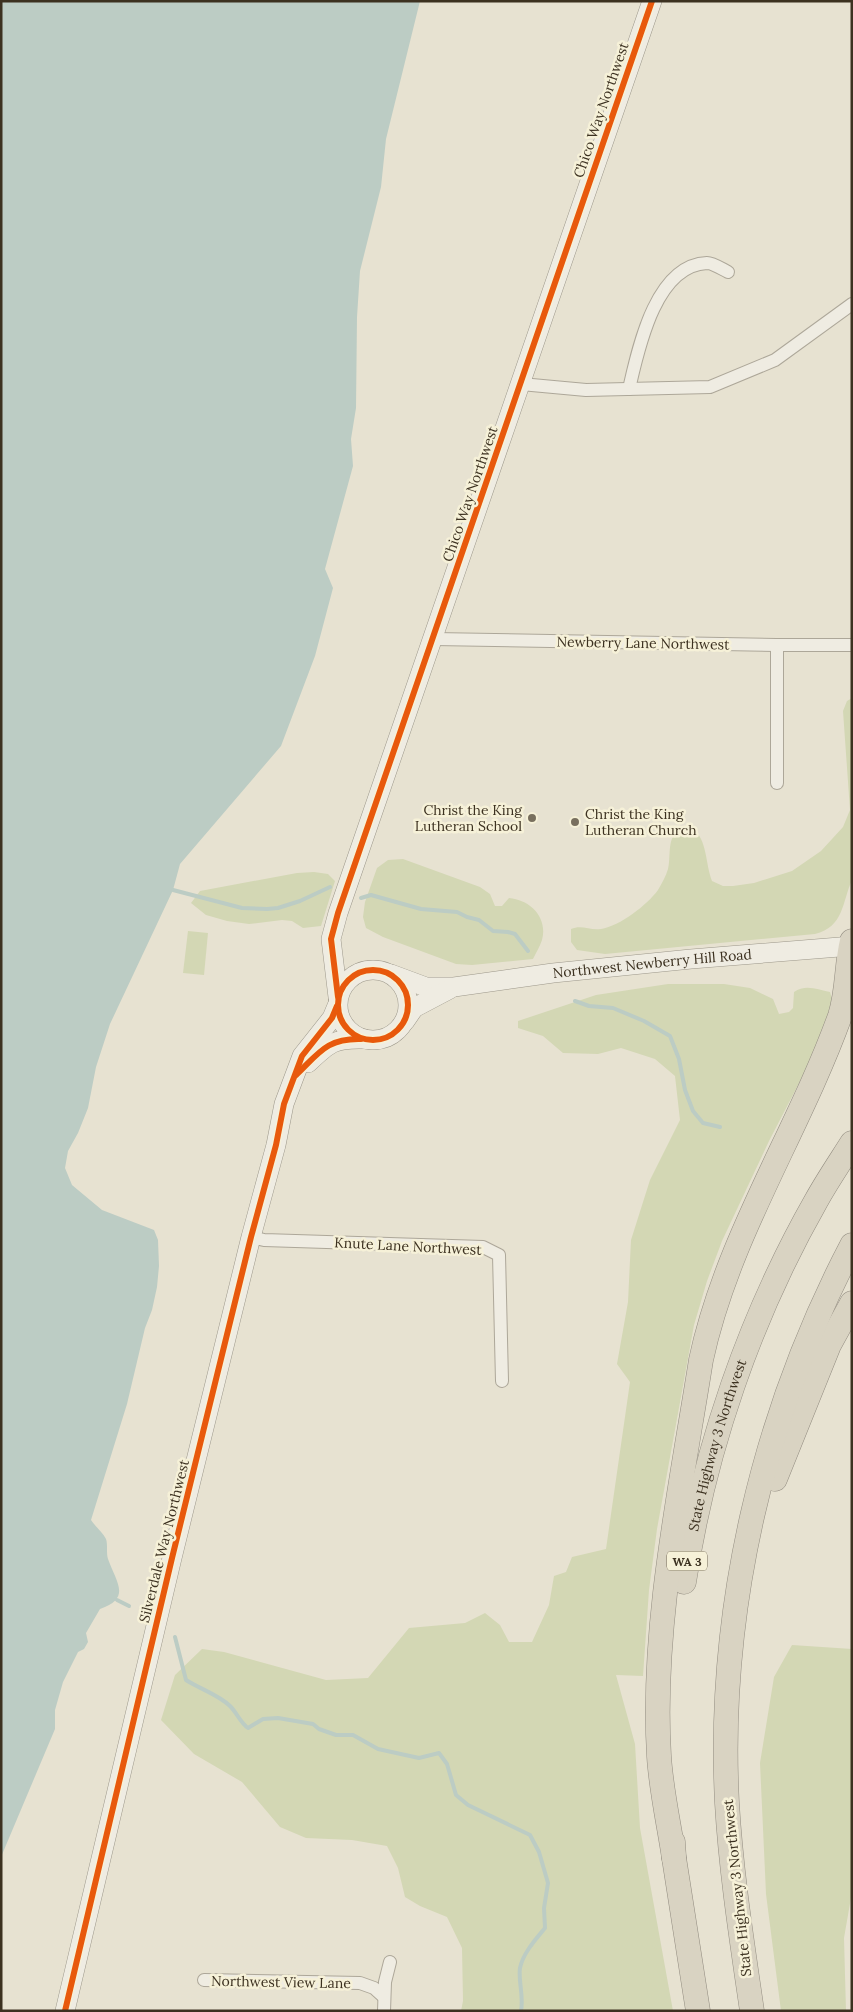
<svg xmlns="http://www.w3.org/2000/svg" width="853" height="2012" font-family="Lora,serif">
  <style>
    .green { fill: #d3d7b4 }
    .water { fill: #bcccc4 }
    .lines { fill: none; stroke-linecap: round; stroke-linejoin: round }
    .stream { stroke: #bcccc4; stroke-width: 4 }
    .minor-casing { stroke: #ada799; stroke-width: 14 }
    .secondary-casing { stroke: #9c978a; stroke-width: 20 }
    .motorway-casing { stroke: #928c80; stroke-width: 25 }
    .minor { stroke: #efece2; stroke-width: 12 }
    .secondary { stroke: #efece2; stroke-width: 19 }
    .motorway { stroke: #d9d3c2; stroke-width: 24 }
    .cycleway-casing { stroke: #f6f1d8; stroke-width: 9 }
    .cycleway { stroke: #e8590c; stroke-width: 6 }
    .poi-dot { fill: #786f5e; stroke: #f6f1d8; stroke-width: 2 }
    .labels { text-anchor: middle; dominant-baseline: central; stroke-width: 5; stroke-linejoin: round; paint-order: stroke }
    .shield { fill: #f6f1d8; stroke: #746b57; stroke-width: 1 }
    .shield-label { font-size: 12px; font-weight: bold; fill: #3c3120 }
    .street-label { font-size: 14px; fill: #3c3120; stroke: #f6f1d8 }
    .poi-label { font-size: 14px; fill: #3c3120; stroke: #f6f1d8; text-anchor: end }
  </style>
  <rect width="100%" height="100%" fill="#e7e2d1"/>
  <!-- green -->
  <g class="green">
    <path d="M 852,698 L 852,880 C 842,902 844,927 815,934 L 605,954 L 577,950 L 571,942 L 571,929 C 582,924 590,931 601,929 C 620,926 647,905 658,890 C 662,883 666,876 668,869 C 671,858 667,839 677,832 C 681,829 687,828 692,827 C 708,841 705,863 712,881 L 723,886 L 733,886 L 754,883 L 792,871 L 821,851 L 843,827 L 850,810 L 843,711 L 847,701 Z"/>
    <path d="M 403,859 L 480,887 L 490,894 L 495,906 L 502,906 L 509,898 C 531,900 548,918 542,940 C 540,946 536,953 533,959 L 472,965 L 456,964 L 383,937 L 366,928 L 363,917 L 365,902 L 377,868 L 388,860 Z"/>
    <path d="M 314,872 L 328,874 L 335,881 L 321,926 L 303,928 L 292,921 L 282,920 L 249,924 L 227,921 L 206,915 L 191,903 L 200,891 L 297,873 Z"/>
    <path d="M 188,931 L 208,933 L 204,975 L 183,973 Z"/>
    <path d="M 668,984 L 724,984 L 750,988 L 773,999 L 779,1014 L 789,1012 L 793,1008 L 794,992 C 805,984 817,989 830,992 L 833,1002 L 823,1037 L 769,1141 L 722,1241 L 707,1281 L 694,1325 L 657,1529 L 649,1590 L 643,1676 L 616,1675 L 635,1744 L 640,1828 L 673,2011 L 461,2011 L 463,2001 L 462,1948 L 447,1917 L 420,1906 L 405,1897 L 398,1868 L 387,1846 L 352,1840 L 306,1838 L 280,1827 L 242,1782 L 194,1754 L 161,1720 L 175,1675 L 202,1649 L 224,1652 L 326,1680 L 368,1678 L 409,1628 L 465,1623 L 485,1613 L 500,1625 L 509,1642 L 532,1642 L 549,1605 L 554,1576 L 566,1572 L 572,1557 L 606,1549 L 630,1382 L 617,1364 L 628,1302 L 631,1240 L 650,1180 L 680,1120 L 675,1076 L 655,1059 L 621,1048 L 598,1054 L 563,1053 L 543,1036 L 518,1028 L 518,1021 L 596,995 Z"/>
    <path d="M 792,1645 L 852,1649 L 852,1892 L 844,1938 L 846,2011 L 781,2011 L 766,1894 L 760,1763 L 774,1677 Z"/>
  </g>
  <!-- water -->
  <path class="water" d="M 1,1 L 420,1 L 386,139 L 381,187 L 360,271 L 357,317 L 356,408 L 351,439 L 353,466 L 325,569 L 333,588 L 315,656 L 281,746 L 180,864 L 173,890 L 110,1024 L 96,1067 L 88,1108 L 78,1133 L 68,1151 L 65,1168 L 72,1185 L 102,1210 L 154,1230 L 158,1240 L 159,1266 L 157,1287 L 152,1310 L 145,1328 L 127,1404 L 91,1520 C 95,1526 103,1533 106,1539 C 108,1545 106,1553 108,1559 C 116,1582 132,1598 100,1609 L 86,1633 L 88,1642 L 84,1649 L 78,1652 L 63,1682 L 55,1710 L 55,1729 L 1,1857 Z"/>
  <g class="lines">
    <!-- stream -->
    <g class="stream">
      <path d="M 173,890 L 242,908 L 267,909 L 278,908 L 300,901 L 330,887"/>
      <path d="M 361,898 L 371,895 L 421,909 L 457,912 L 467,917 L 479,920 L 493,931 L 508,932 L 515,934 L 528,951"/>
      <path d="M 575,1001 L 589,1006 L 613,1008 L 644,1021 L 670,1036 L 679,1059 L 685,1090 L 693,1111 L 703,1123 L 720,1127"/>
      <path d="M 117,1600 L 129,1606"/>
      <path d="M 175,1637 L 186,1680 C 200,1689 219,1695 230,1706 C 237,1713 240,1722 248,1728 L 263,1719 L 278,1718 L 313,1724 L 319,1729 L 336,1735 L 353,1735 L 378,1749 L 419,1758 L 439,1753 L 447,1764 L 456,1795 L 468,1805 L 530,1835 L 539,1852 L 548,1883 L 544,1908 L 545,1928 C 536,1939 523,1953 520,1968 C 518,1981 524,1996 521,2011"/>
    </g>
    <!-- minor casing -->
    <g class="minor-casing">
      <g id="minor">
        <path d="M 521,384 L 586,390 L 710,387 L 775,360 L 852,304"/>
        <path d="M 629,389 C 638,350 655,265 707,263 C 713,263 722,269 728,272"/>
        <path d="M 434,639 L 776,645 L 852,645"/>
        <path d="M 777,783 L 777,645"/>
        <path d="M 251,1237 L 264,1240 L 483,1247 L 499,1255 L 502,1381"/>
        <path d="M 204,1980 L 360,1983 L 374,1988 L 384,1997"/>
        <path d="M 384,2011 L 385,1982 L 390,1962"/>
      </g>
    </g>
    <!-- secondary casing -->
    <g class="secondary-casing">
      <g id="secondary">
        <circle cx="373" cy="1005" r="35"/>
        <path id="s1" d="M 391,974 L 426,987 L 454,987 L 553,973 L 691,959 L 852,946"/>
        <path d="M 338,997 L 331,939 L 338,913 L 652,1"/>
        <path d="M 405,1021 L 414,1008 L 450,989"/>
        <path d="M 308,1063 C 329,1043 334,1038 364,1039"/>
        <path d="M 65,2011 L 172,1558 L 251,1237 L 276,1145 L 284,1104 L 302,1056 L 332,1018 L 337,1006"/>
      </g>
    </g>
    <!-- motorway casing -->
    <g class="motorway-casing">
      <g id="motorway">
        <path d="M 775,1479 L 829,1345 L 852,1303"/>
        <path id="s2" d="M 684,1582 C 704,1450 750,1317 816,1201 C 827,1181 840,1162 852,1143"/>
        <path d="M 673,1842 L 674,1858 L 698,2011"/>
        <path d="M 674,1858 C 669,1824 661,1790 659,1756 C 651,1627 681,1487 701,1360 C 727,1238 798,1132 840,1016 C 848,991 846,966 852,941"/>
        <path d="M 752,2011 C 742,1942 731,1872 727,1803 C 717,1610 763,1415 852,1245"/>
      </g>
    </g>
    <!-- minor -->
    <use href="#minor" class="minor"/>
    <!-- secondary -->
    <use href="#secondary" class="secondary"/>
    <!-- motorway -->
    <use href="#motorway" class="motorway"/>
    <!-- cycleway casing -->
    <g class="cycleway-casing">
      <g id="cycleway">
        <circle cx="373" cy="1005" r="35"/>
        <path d="M 338,997 L 331,939 L 338,913 L 652,1"/>
        <path d="M 296,1075 C 319,1053 327,1038 361,1039"/>
        <path d="M 65,2011 L 172,1558 L 251,1237 L 276,1145 L 284,1104 L 302,1056 L 332,1018 L 337,1006"/>
      </g>
    </g>
    <!-- cycleway -->
    <use href="#cycleway" class="cycleway"/>
  </g>
  <!-- markers -->
  <g class="poi-dot">
    <circle cx="532" cy="818" r="5"/>
    <circle cx="575" cy="822" r="5"/>
  </g>
  <g class="labels">
    <!-- shield labels -->
    <rect class="shield" x="667" y="1551.5" width="40" height="19" rx="4"/>
    <g class="shield-label">
      <text x="687" y="1561">WA 3</text>
    </g>
    <!-- street labels -->
    <g class="street-label">
      <text transform="translate(601 110) rotate(-71)">Chico Way Northwest</text>
      <text transform="translate(470 494) rotate(-71)">Chico Way Northwest</text>
      <text transform="translate(643 643) rotate(1)">Newberry Lane Northwest</text>
      <text stroke="none"><textPath href="#s1" startOffset="265">Northwest Newberry Hill Road</textPath></text>
      <text transform="translate(408 1246) rotate(3)">Knute Lane Northwest</text>
      <text stroke="none"><textPath href="#s2" startOffset="141">State Highway 3 Northwest</textPath></text>
      <text transform="translate(164 1541) rotate(-76)">Silverdale Way Northwest</text>
      <text transform="translate(737 1888) rotate(-96)">State Highway 3 Northwest</text>
      <text transform="translate(281 1982) rotate(1)">Northwest View Lane</text>
    </g>
    <!-- poi labels -->
    <g class="poi-label">
      <text x="522" y="810">Christ the King<tspan x="522" dy="16">Lutheran School</tspan></text>
      <text x="585" y="814" text-anchor="start">Christ the King<tspan x="585" dy="16">Lutheran Church</tspan></text>
    </g>
  </g>
  <!-- border -->
  <rect width="853" height="2012" fill="none" stroke="#3c3120" stroke-width="5"/>
</svg>
